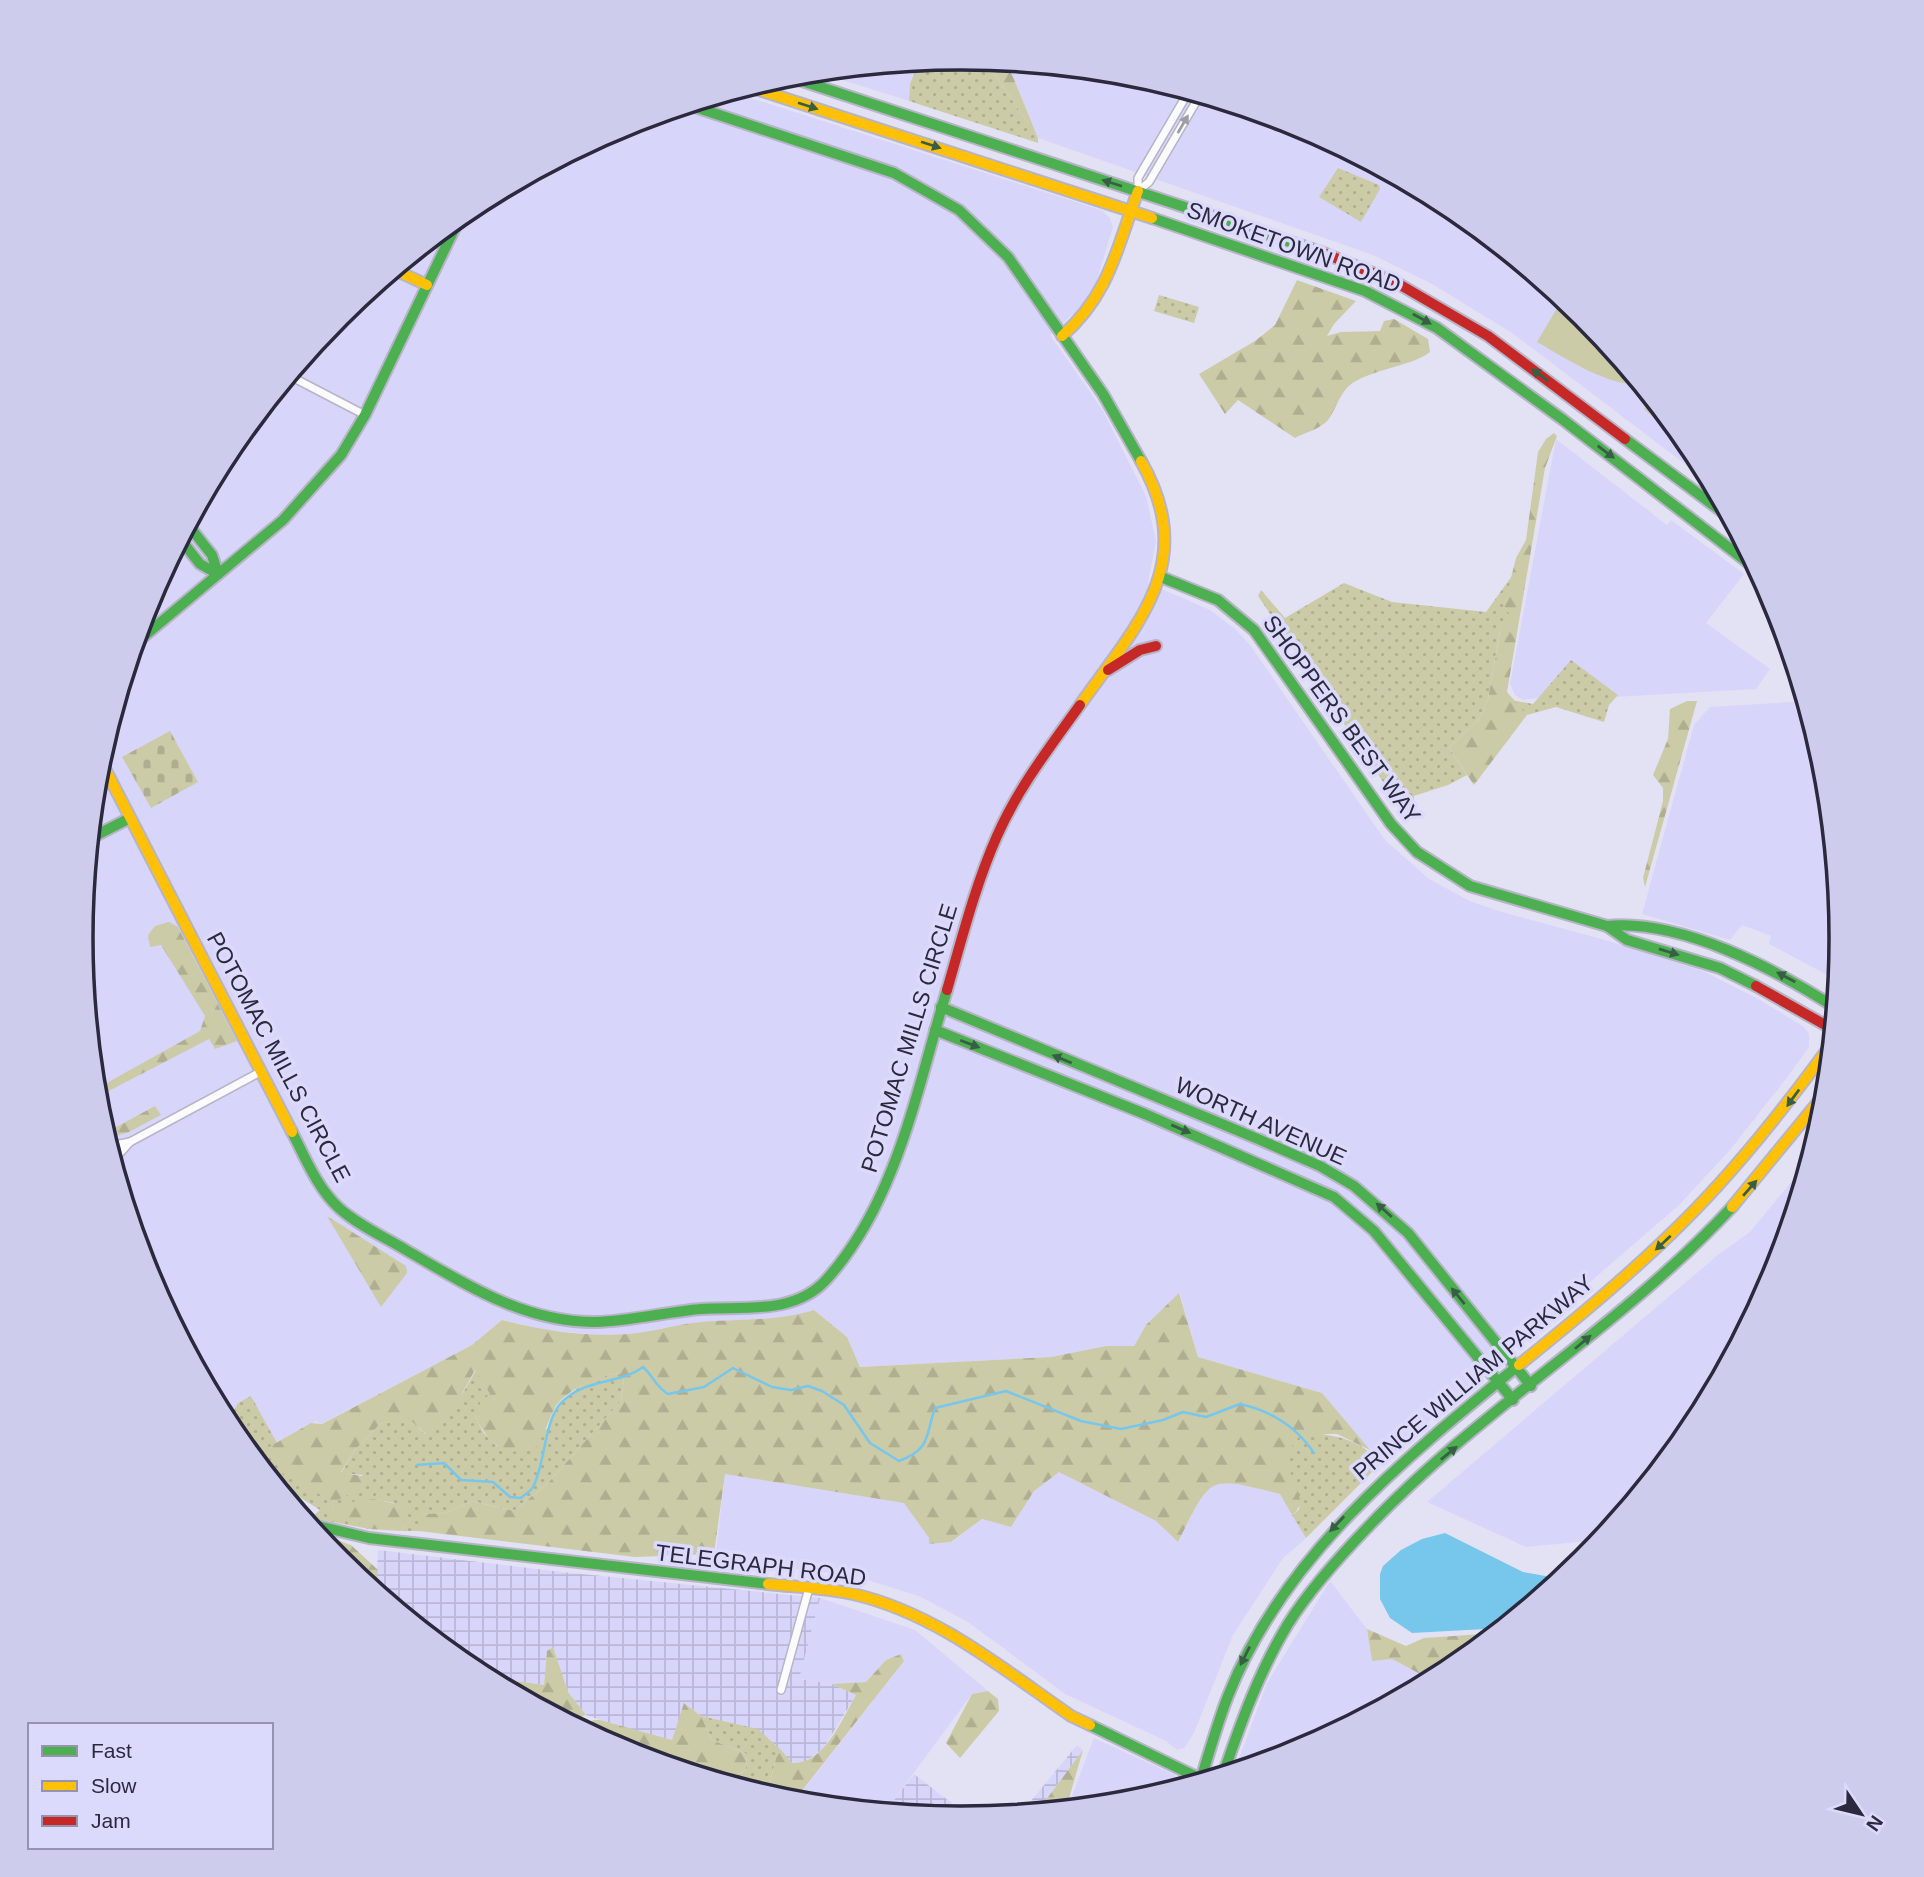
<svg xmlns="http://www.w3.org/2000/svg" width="1924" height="1877" font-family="Helvetica,sans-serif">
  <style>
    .built { fill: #d8d5fa }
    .industrial { fill: url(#industrial-grid) }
    .green { fill: url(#green-dots) }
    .forest { fill: url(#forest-firs) }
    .cemetery { fill: url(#cemetery-stones) }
    .pitch { fill: #cccba7 }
    .water { fill: #77c7ec }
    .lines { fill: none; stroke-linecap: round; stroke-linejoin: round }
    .stream { stroke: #77c7ec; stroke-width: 2.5 }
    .street-casing { stroke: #b6b4c6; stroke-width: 10 }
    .fast-casing { stroke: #b6b4c6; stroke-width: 14 }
    .slow-casing { stroke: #b6b4c6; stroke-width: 14 }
    .jam-casing { stroke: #b6b4c6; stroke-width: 14 }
    .street { stroke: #fbfbfd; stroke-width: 7 }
    .fast { stroke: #4caf50; stroke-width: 10 }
    .slow { stroke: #ffc107; stroke-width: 10 }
    .jam { stroke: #c62828; stroke-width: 10 }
    .oneway { fill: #385f45 }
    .oneway2 { fill: #9d9ca7 }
    .labels { text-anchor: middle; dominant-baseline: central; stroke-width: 7; stroke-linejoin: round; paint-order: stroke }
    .street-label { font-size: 23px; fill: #2b293e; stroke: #dcdafc }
    .rim { fill: none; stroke: #2b293e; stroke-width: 3.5 }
  </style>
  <defs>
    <pattern id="industrial-grid" width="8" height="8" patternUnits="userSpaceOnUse" patternTransform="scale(1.75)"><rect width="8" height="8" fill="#d8d5fa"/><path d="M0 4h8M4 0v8" fill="none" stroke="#bab7d7"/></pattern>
    <pattern id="green-dots" width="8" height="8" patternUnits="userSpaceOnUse" patternTransform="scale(1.75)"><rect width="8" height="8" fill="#cccba7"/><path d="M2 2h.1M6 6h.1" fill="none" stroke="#afae91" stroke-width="1.8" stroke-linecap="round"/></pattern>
    <pattern id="forest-firs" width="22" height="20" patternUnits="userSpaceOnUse" patternTransform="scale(1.75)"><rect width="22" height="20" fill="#cccba7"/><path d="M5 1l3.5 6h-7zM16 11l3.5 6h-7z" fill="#afae91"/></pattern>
    <pattern id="cemetery-stones" width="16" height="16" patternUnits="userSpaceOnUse" patternTransform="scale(1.75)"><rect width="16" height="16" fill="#cccba7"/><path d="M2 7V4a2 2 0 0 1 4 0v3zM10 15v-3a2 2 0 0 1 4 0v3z" fill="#afae91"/></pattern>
  </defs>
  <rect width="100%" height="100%" fill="#e3e2f4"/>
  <!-- built -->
  <g class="built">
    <path d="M 919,62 L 910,84 L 909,101 L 817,72 Z"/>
    <path d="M 1007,62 L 1134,75 L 1299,125 L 1452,206 L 1585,316 L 1695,450 L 1714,486 L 1512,333 L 1432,284 L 1373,255 L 1038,138 Z"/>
    <path d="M 732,92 L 1101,210 L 1110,218 L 1113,227 L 1094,290 L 1087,301 L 1050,335 L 1102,409 L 1146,496 L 1156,541 L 1148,583 L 1210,610 L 1235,629 L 1250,645 L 1385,840 L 1429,879 L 1470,901 L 1502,912 L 1609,941 L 1703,971 L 1760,1000 L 1804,1027 L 1809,1034 L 1809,1047 L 1789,1075 L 1730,1150 L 1679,1205 L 1380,1464 L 1322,1393 L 1198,1357 L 1180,1294 L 1146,1325 L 1134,1346 L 1106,1346 L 1051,1357 L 860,1367 L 847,1337 L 814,1310 L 785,1319 L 693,1323 L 632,1334 L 602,1335 L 541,1330 L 502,1320 L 472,1345 L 321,1424 L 316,1421 L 254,1457 L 229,1427 L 148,1275 L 98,1110 L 81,938 L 98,766 L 148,601 L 230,449 L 340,315 L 473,206 L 625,125 Z"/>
    <path d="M 1556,439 L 1667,525 L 1671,520 L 1744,574 L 1706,623 L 1770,669 L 1756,689 L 1543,701 L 1537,698 L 1523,700 L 1515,695 L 1510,684 Z"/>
    <path d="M 1806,701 L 1826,767 L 1843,939 L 1839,974 L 1831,977 L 1769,944 L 1771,936 L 1742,925 L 1730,940 L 1642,914 L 1694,725 L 1710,707 Z"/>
    <path d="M 1806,1164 L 1809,1166 L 1776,1276 L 1744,1335 L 1729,1335 L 1730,1361 L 1694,1428 L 1607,1535 L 1589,1541 L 1526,1547 L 1427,1502 L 1719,1254 L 1750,1232 Z"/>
    <path d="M 1059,1471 L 1156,1521 L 1178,1542 L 1200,1497 L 1213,1485 L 1226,1481 L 1280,1494 L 1306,1538 L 1283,1558 L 1233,1635 L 1194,1733 L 1184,1748 L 1177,1750 L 1166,1741 L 1065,1694 L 968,1622 L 921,1597 L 855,1576 L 715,1560 L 725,1474 L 905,1503 L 929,1538 L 929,1543 L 952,1542 L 982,1519 L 1011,1527 L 1034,1491 Z"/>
    <path d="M 1330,1581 L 1367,1629 L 1372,1661 L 1392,1659 L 1433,1681 L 1299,1752 L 1234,1772 L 1267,1683 Z"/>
    <path d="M 820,1598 L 915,1630 L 988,1691 L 972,1694 L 885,1812 L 817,1805 L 801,1793 L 904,1661 L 902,1655 L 886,1660 L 866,1682 L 832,1684 L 799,1679 Z"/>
    <path d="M 1094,1738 L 1175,1775 L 1173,1790 L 1133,1802 L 1067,1809 Z"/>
  </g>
  <!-- industrial -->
  <g class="industrial">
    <path d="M 378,1550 L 562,1572 L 820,1598 L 799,1679 L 832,1684 L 856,1695 L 823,1749 L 801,1764 L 792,1763 L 758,1730 L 701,1716 L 685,1703 L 672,1741 L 600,1720 L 586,1715 L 568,1692 L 553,1647 L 547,1651 L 544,1685 L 482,1676 L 472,1671 L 376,1591 Z"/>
    <path d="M 1077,1745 L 1083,1750 L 1037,1812 L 1021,1813 Z"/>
    <path d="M 914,1774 L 971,1818 L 885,1812 Z"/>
  </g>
  <!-- green -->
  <g class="green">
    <path d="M 962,58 L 985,60 L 1038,138 L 1038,143 L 909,101 L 910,84 L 919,62 Z"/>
    <path d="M 1338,168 L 1379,185 L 1380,189 L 1361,222 L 1319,197 Z"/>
    <path d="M 1159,295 L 1199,307 L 1194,323 L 1154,311 Z"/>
    <path d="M 1514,573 L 1504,606 L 1514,620 L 1500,631 L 1488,699 L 1479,719 L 1449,748 L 1467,775 L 1448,785 L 1414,796 L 1414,805 L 1404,813 L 1258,596 L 1261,590 L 1285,618 L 1344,583 L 1392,602 L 1486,612 Z"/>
    <path d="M 1571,660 L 1618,695 L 1609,705 L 1604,722 L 1556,707 L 1527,715 L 1511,700 L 1533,704 Z"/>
    <path d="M 476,1370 L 490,1394 L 475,1416 L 483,1432 L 497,1446 L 547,1429 C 561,1395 583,1378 620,1373 L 624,1379 L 621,1401 L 548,1483 L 514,1511 L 472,1501 L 445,1513 L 419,1514 L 419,1531 L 401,1531 L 406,1526 L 394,1503 L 374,1499 L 331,1508 C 342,1522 346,1519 362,1522 L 369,1529 L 302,1516 L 313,1516 L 320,1510 L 271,1479 L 234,1410 L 238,1403 L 251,1396 L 277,1443 L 269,1448 L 333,1502 L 363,1475 L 341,1473 L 355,1450 L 380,1424 L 407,1416 L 425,1434 L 463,1393 Z"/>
    <path d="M 1308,1432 C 1337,1436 1362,1439 1380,1464 L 1306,1538 L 1292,1515 L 1300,1509 C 1293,1485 1273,1443 1308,1432 Z"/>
    <path d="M 701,1716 L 758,1729 L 781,1750 L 776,1758 L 767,1795 L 709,1778 C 724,1779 735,1780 746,1769 L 747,1754 L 712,1740 Z"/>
  </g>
  <!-- forest -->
  <g class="forest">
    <path d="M 985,60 L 1007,62 L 1038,138 Z"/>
    <path d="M 1297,280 L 1356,301 L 1334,324 L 1327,336 L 1341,332 L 1380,331 L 1384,321 L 1394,319 L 1428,339 L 1430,352 C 1416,364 1377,369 1356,381 C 1340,389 1338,407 1328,420 C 1322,428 1304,433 1295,438 L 1238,400 L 1225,414 L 1199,374 L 1255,341 L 1275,325 Z"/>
    <path d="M 1554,433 L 1557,436 L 1545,468 L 1507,692 L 1527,715 L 1474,785 L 1449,748 L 1479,719 L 1488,699 L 1501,626 L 1513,620 L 1504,606 L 1516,558 L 1526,540 L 1538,452 L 1546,439 Z"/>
    <path d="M 1687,701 L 1697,701 L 1645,887 L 1643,878 L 1663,801 L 1663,788 L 1653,775 L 1668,739 L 1670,709 Z"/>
    <path d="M 169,922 L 178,927 L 237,1041 L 215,1049 L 209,1039 L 97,1097 L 96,1089 L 200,1031 L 205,1016 L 161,945 L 150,947 L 148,935 L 155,926 Z"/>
    <path d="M 155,1106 L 161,1115 L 129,1132 L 113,1137 L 109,1131 Z"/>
    <path d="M 327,1216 L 406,1266 L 407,1273 L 381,1307 Z"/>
    <path d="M 1179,1293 L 1198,1357 L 1322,1393 L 1370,1450 L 1337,1434 L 1302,1434 C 1265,1468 1319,1495 1292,1515 L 1280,1494 C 1207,1476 1212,1474 1178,1542 L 1156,1521 L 1059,1472 L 1034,1491 L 1011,1527 L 982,1519 L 951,1542 L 929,1544 L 929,1538 L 904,1503 L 725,1474 L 714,1554 L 635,1557 L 419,1531 L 419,1514 L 445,1513 L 472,1501 L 514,1511 L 548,1483 L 621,1401 L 624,1379 L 619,1373 C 599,1376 569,1388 556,1406 C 549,1418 545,1434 537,1446 C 506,1461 489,1444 475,1416 L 481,1401 L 490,1394 L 475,1370 L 449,1418 L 426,1434 L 407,1417 L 380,1424 L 355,1450 L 341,1472 L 371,1478 L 371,1484 L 333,1502 L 280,1472 L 269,1447 L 311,1423 L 322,1424 L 472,1345 L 502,1320 C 544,1331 585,1337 629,1334 C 650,1332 671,1326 692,1323 C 734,1318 772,1323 814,1310 L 847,1337 L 860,1367 L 1051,1357 L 1106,1346 L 1134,1346 L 1146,1325 Z"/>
    <path d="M 374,1499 L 405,1506 L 406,1526 L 401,1531 L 369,1529 L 356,1521 C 343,1524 339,1518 331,1508 L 335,1504 Z"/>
    <path d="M 316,1533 L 351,1545 L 378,1570 L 376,1591 L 339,1561 Z"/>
    <path d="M 1367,1629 L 1406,1646 L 1424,1638 L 1497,1633 L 1451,1671 L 1433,1681 L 1392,1659 L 1372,1661 Z"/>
    <path d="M 553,1647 L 568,1692 L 586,1715 L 567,1721 L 518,1692 L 482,1676 L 544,1685 L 547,1651 Z"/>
    <path d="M 901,1654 L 904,1661 L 801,1792 L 817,1805 L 790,1802 L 767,1795 L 776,1758 L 781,1750 L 792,1763 C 824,1765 842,1719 856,1695 L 832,1684 L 866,1682 L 886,1660 Z"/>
    <path d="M 988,1691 L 998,1699 L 999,1711 L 960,1758 L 946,1743 L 972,1694 Z"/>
    <path d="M 684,1703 L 701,1716 L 712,1740 L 747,1754 L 746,1769 C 735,1780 710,1784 696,1773 C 690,1769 689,1761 681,1759 C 672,1756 668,1761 661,1763 C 647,1765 600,1739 586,1731 L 593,1720 L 600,1720 L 672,1740 Z"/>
    <path d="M 1083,1750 L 1066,1809 L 1037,1812 Z"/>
  </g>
  <!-- cemetery -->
  <path class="cemetery" d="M 170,731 L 198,782 L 151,808 L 122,757 Z"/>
  <!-- pitch -->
  <g class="pitch">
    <path d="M 1563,298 L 1585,316 L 1641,384 C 1611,388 1563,357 1537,342 Z"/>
    <path d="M 1653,399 L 1695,450 L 1699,457 L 1644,409 Z"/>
  </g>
  <!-- water -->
  <path class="water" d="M 1445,1533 L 1523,1572 L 1563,1579 L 1504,1628 L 1412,1633 L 1390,1618 L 1380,1599 L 1380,1574 L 1383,1566 L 1401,1550 L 1422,1539 Z"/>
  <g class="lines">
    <!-- stream -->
    <path class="stream" d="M 417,1465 L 444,1463 L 461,1480 L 493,1482 L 510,1497 L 521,1498 C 524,1495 531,1491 533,1487 C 545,1465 544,1423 560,1404 C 583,1378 619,1385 643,1367 C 653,1376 657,1388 668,1394 L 704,1387 L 733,1368 L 772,1387 L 791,1390 L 808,1386 L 822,1391 L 844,1405 L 870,1443 L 899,1461 C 931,1449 925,1437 935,1408 L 1006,1391 L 1081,1421 L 1121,1429 L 1163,1420 L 1183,1412 L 1206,1417 L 1240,1404 C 1272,1411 1296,1426 1314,1453"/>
    <!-- street casing -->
    <g class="street-casing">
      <g id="street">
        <path d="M 1138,191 L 1149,182 L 1200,95"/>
        <path d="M 1138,191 L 1138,178 L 1189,91"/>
        <path d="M 290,376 L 365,415"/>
        <path d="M 109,1146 L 130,1142"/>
        <path d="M 113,1161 L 130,1142 L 262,1071"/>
        <path d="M 781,1690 L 809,1588"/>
      </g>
    </g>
    <!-- fast casing -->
    <g class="fast-casing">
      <g id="fast">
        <path d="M 787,76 L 1321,252"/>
        <path d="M 689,105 L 894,173 L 959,210 L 1008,257 L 1103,394 L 1141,461"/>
        <path d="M 1152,218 L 1365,291 L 1437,328 L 1562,419 L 1759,571"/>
        <path d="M 1625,439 L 1732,519"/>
        <path d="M 189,526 L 212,555 L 218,574"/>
        <path d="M 181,540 L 200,564 L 218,574"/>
        <path d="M 1161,577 L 1218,600 L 1254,630 L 1391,824 L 1417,852 L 1470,886 L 1607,926 L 1627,940 L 1720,968 L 1756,986"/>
        <path d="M 136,643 L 283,520 L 341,455 L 365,415 L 460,217"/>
        <path d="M 91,838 L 128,819"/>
        <path d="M 1607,926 C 1681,919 1775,969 1836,1008"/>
        <path d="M 941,1007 L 1258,1139 L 1320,1166 L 1354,1186 L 1408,1233 L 1531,1386"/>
        <path d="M 935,1030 L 1145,1114 L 1334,1197 L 1374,1231 L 1513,1400"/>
        <path d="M 292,1132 C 305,1157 317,1188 339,1208 C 358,1225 384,1237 406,1250 C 465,1284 525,1323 596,1322 C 631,1321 666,1312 701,1309 C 743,1306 794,1315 826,1280 C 897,1202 917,1088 947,990"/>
        <path d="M 139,1245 L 211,1392"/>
        <path d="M 309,1524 L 369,1538 L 768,1584"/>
        <path d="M 1090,1725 L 1205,1781"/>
        <path d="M 1223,1775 C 1241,1722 1259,1672 1288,1624 C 1310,1589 1340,1556 1369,1526 C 1480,1409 1622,1326 1732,1207"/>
        <path d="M 1200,1782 C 1209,1754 1217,1724 1228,1696 C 1283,1556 1406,1457 1519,1365"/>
      </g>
    </g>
    <!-- slow casing -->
    <g class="slow-casing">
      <g id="slow">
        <path d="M 750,87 L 1152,218"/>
        <path d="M 395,270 L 427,285"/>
        <path d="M 1062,336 C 1110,294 1117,247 1138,191"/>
        <path d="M 1080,705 C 1138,623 1199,564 1141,461"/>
        <path d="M 100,759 L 292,1132"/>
        <path d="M 1732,1207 L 1828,1090"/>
        <path d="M 1519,1365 C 1576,1319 1633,1272 1685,1220 C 1739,1166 1787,1105 1832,1043"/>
        <path d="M 768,1584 C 796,1587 826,1588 853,1594 C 936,1613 1003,1669 1071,1716 L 1090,1725"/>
      </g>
    </g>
    <!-- jam casing -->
    <g class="jam-casing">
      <g id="jam">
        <path d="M 1321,252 L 1397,283 L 1488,336 L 1625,439"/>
        <path d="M 1108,670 L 1140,650 L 1156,646"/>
        <path d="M 1756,986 L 1834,1030"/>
        <path d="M 947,990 C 962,938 975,886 997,836 C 1018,788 1050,747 1080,705"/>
      </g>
    </g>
    <!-- street -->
    <use href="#street" class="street"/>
    <!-- fast -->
    <use href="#fast" class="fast"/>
    <!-- slow -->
    <use href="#slow" class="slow"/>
    <!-- jam -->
    <use href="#jam" class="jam"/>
  </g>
  <!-- one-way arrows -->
  <defs><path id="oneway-solid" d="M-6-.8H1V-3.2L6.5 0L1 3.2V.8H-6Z" transform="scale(1.75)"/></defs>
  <g class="oneway">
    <use href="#oneway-solid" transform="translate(808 106) rotate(18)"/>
    <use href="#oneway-solid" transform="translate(931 145) rotate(18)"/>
    <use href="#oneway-solid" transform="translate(1112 183) rotate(-162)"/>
    <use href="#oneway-solid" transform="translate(1422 319) rotate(29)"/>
    <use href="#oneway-solid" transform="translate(1540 375) rotate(-143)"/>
    <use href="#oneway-solid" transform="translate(1606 452) rotate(37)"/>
    <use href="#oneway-solid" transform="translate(1669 952) rotate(17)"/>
    <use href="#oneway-solid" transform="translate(1786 977) rotate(-152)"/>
    <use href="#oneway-solid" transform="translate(970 1044) rotate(21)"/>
    <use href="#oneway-solid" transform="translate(1062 1059) rotate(-158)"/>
    <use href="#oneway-solid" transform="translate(1793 1098) rotate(126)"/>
    <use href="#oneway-solid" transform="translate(1181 1129) rotate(23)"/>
    <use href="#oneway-solid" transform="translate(1750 1188) rotate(-49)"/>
    <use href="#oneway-solid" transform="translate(1384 1210) rotate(-138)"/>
    <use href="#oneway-solid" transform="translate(1663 1243) rotate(137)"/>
    <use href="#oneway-solid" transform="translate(1458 1296) rotate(-129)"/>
    <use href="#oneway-solid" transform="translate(1583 1342) rotate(-40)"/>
    <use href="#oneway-solid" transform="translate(1449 1453) rotate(-39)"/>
    <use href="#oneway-solid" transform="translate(1337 1524) rotate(133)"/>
    <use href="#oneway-solid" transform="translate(1245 1656) rotate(117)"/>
  </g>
  <use class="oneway2" href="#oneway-solid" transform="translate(1183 124) rotate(-60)"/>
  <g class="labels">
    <!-- street labels -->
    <g class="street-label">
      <text transform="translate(1294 247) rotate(20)">SMOKETOWN ROAD</text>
      <text transform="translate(1342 719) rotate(54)">SHOPPERS BEST WAY</text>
      <text transform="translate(909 1038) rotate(-73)">POTOMAC MILLS CIRCLE</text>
      <text transform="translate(279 1057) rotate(62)">POTOMAC MILLS CIRCLE</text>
      <text transform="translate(1261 1121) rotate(24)">WORTH AVENUE</text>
      <text transform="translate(1473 1377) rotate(-40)">PRINCE WILLIAM PARKWAY</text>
      <text transform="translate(761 1565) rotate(7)">TELEGRAPH ROAD</text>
    </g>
  </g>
  <!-- crop -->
  <path d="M0 0H1924V1877H0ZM93 938a868 868 0 1 1 1736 0a868 868 0 1 1-1736 0Z" fill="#cecced" fill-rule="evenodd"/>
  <path class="rim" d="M93 938a868 868 0 1 1 1736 0a868 868 0 1 1-1736 0Z"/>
  <!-- legend -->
  <rect x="28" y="1723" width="245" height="126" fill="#dcdafc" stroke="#9593b0" stroke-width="2"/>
  <rect x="42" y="1746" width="35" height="10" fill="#4caf50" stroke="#9593b0" stroke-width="2"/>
  <text x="91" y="1758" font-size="21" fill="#2b293e">Fast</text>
  <rect x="42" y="1781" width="35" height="10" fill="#ffc107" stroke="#9593b0" stroke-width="2"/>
  <text x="91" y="1793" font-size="21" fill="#2b293e">Slow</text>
  <rect x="42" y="1816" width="35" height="10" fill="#c62828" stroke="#9593b0" stroke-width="2"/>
  <text x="91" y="1828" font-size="21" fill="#2b293e">Jam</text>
  <!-- north arrow -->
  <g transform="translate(1861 1814) rotate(125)" stroke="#dcdafc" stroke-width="5" paint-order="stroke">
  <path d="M0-5L12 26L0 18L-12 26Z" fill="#2b293e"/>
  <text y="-10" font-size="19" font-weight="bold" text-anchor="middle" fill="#2b293e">N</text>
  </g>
</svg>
